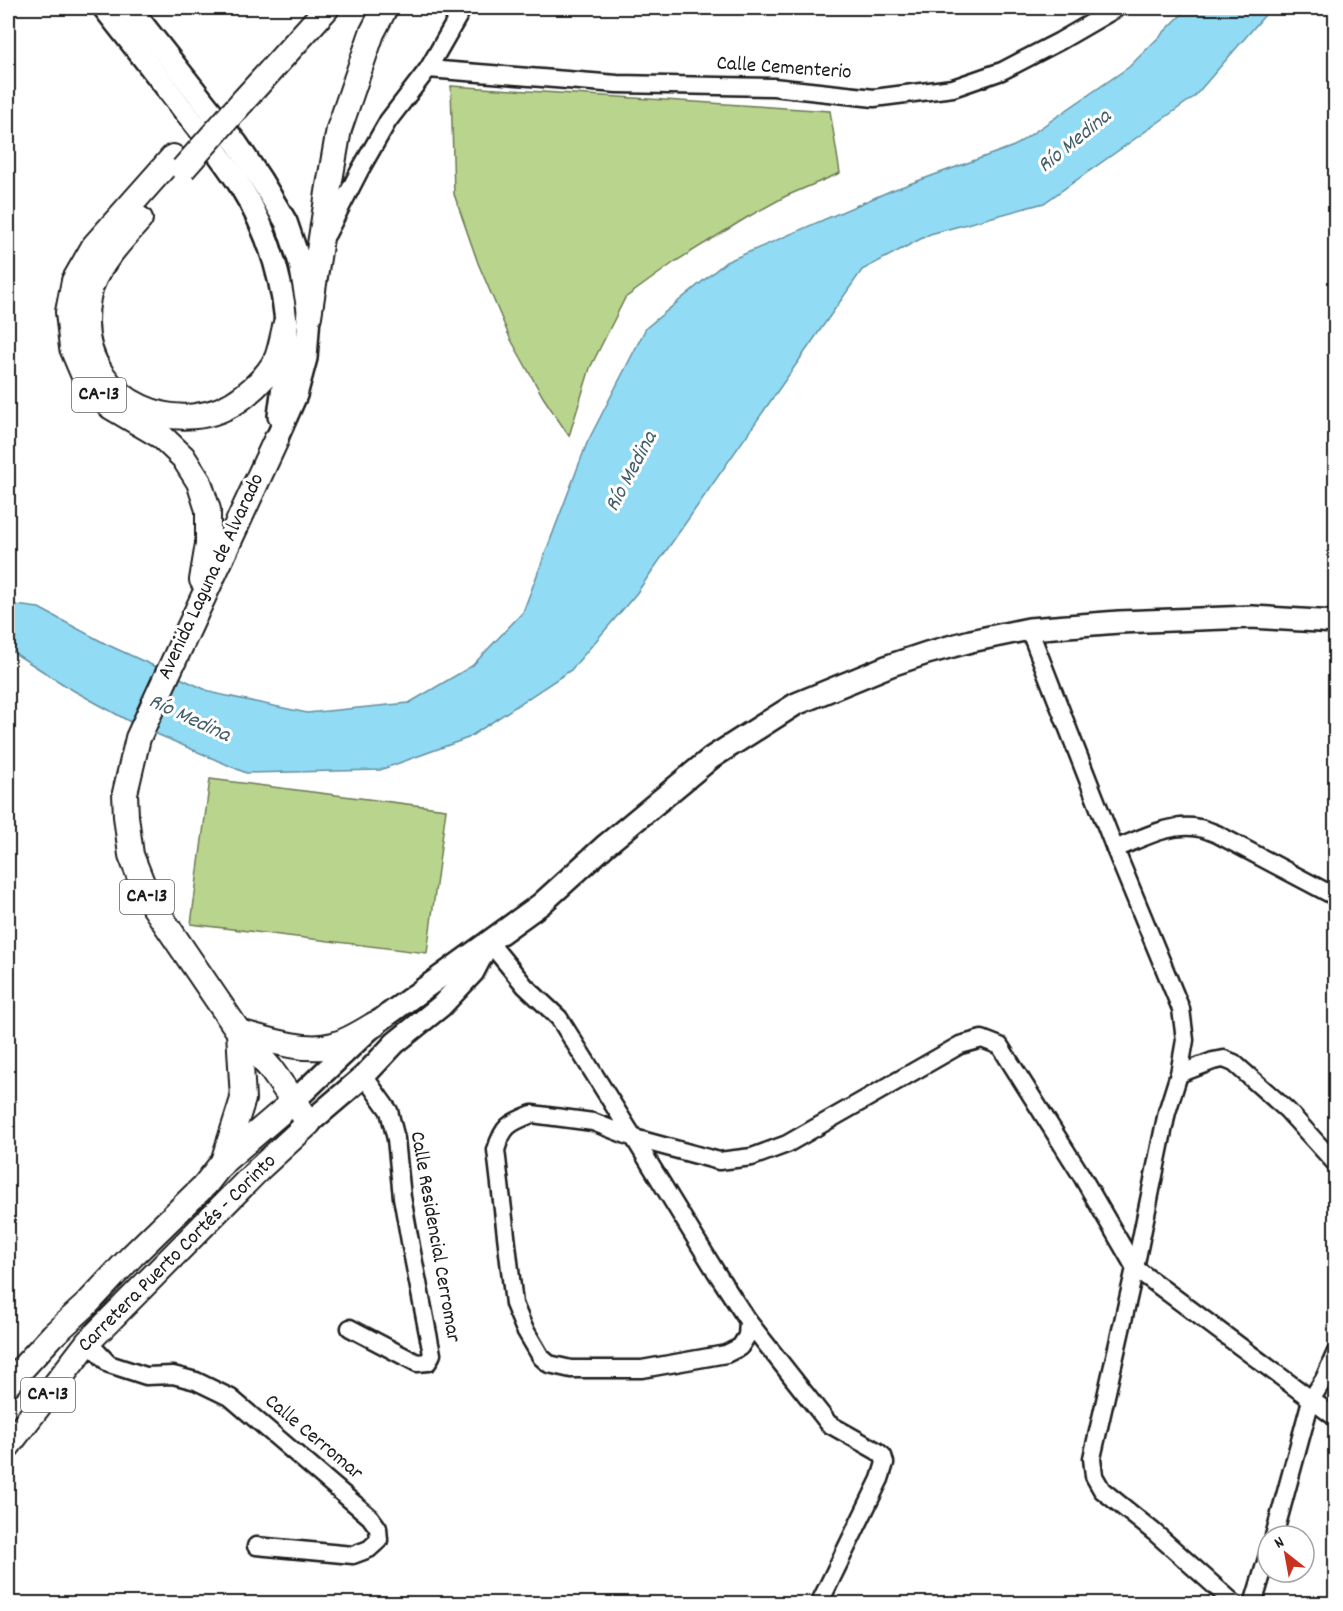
<svg xmlns="http://www.w3.org/2000/svg" width="1343" height="1611" font-family="Dekko,sans-serif">
  <style>
    .green { fill: #b9d58d; stroke: #6a7854; stroke-width: 1.5 }
    .water { fill: #92dbf4; stroke: #638f9e; stroke-width: 1.5 }
    .lines { fill: none; stroke-linecap: round; stroke-linejoin: round }
    .minor-casing { stroke: #1c1c1c; stroke-width: 21 }
    .major-casing { stroke: #1c1c1c; stroke-width: 26 }
    .highway-casing { stroke: #1c1c1c; stroke-width: 28 }
    .minor { stroke: #fff; stroke-width: 16 }
    .major { stroke: #fff; stroke-width: 21 }
    .highway { stroke: #fff; stroke-width: 24 }
    .highway-bridge-casing { stroke: #1c1c1c; stroke-width: 28; stroke-linecap: butt }
    .highway-bridge { stroke: #fff; stroke-width: 24 }
    .labels { text-anchor: middle; dominant-baseline: central; stroke-width: 6; stroke-linejoin: round; paint-order: stroke }
    .shield { fill: #fff; stroke: #606060; stroke-width: 1.5 }
    .shield-label { font-size: 20px; font-weight: bold; fill: #1c1c1c }
    .street-label { font-size: 21px; fill: #1c1c1c; stroke: #fff }
    .water-label { font-size: 22px; font-style: italic; fill: #455f68; stroke: #fff }
  </style>
  <rect width="100%" height="100%" fill="#fff"/>
  <filter id="ink" filterUnits="userSpaceOnUse"><feTurbulence type="fractalNoise" baseFrequency=".0167" numOctaves="2"/><feDisplacementMap in="SourceGraphic" scale="12" xChannelSelector="R" yChannelSelector="G"/><feConvolveMatrix kernelMatrix="1 2 1 2 8 2 1 2 1" color-interpolation-filters="sRGB"/></filter>
  <g filter="url(#ink)">
    <!-- green -->
    <g class="green">
      <path d="M 451,86 L 830,111 L 840,173 L 786,196 L 746,218 L 676,261 L 625,298 L 590,368 L 569,436 L 543,397 L 510,338 L 478,263 L 454,194 Z"/>
      <path d="M 210,779 L 446,809 L 427,953 L 191,924 Z"/>
    </g>
    <!-- water -->
    <path class="water" d="M 1188,8 L 1271,8 L 1194,97 L 1044,203 L 930,234 L 862,270 L 636,594 L 571,670 L 468,738 L 380,770 L 246,773 L 134,724 L 69,688 L 8,649 L 8,604 L 39,608 L 108,645 L 213,693 L 307,713 L 409,703 L 472,666 L 523,612 L 587,443 L 646,328 L 726,262 L 890,191 L 1014,146 L 1129,67 Z"/>
    <g class="lines">
      <!-- minor casing -->
      <g class="minor-casing">
        <g id="minor">
          <path d="M 428,69 L 617,84 L 773,87 L 874,98 L 953,88 L 1002,71 L 1060,41 L 1117,8"/>
          <path d="M 327,234 L 360,170 L 388,121 L 428,69 L 463,8"/>
          <path d="M 1029,629 L 1115,849 L 1181,1009 L 1185,1040 L 1179,1074 L 1167,1112 L 1135,1268 L 1092,1458 L 1094,1476 L 1102,1490 L 1154,1532 L 1235,1604"/>
          <path d="M 1115,849 C 1141,839 1170,822 1199,828 C 1205,829 1212,832 1217,834 L 1336,897"/>
          <path d="M 489,942 L 525,986 L 559,1018 L 634,1138 L 719,1161 L 752,1157 L 787,1144 L 960,1045 L 982,1039 L 1000,1046 L 1080,1173 L 1135,1268 L 1336,1418"/>
          <path d="M 1179,1074 L 1213,1061 L 1224,1059 L 1234,1063 L 1287,1110 L 1336,1164"/>
          <path d="M 532,1114 L 593,1122 L 634,1138 L 716,1272 L 748,1321 L 747,1336 L 740,1347 L 726,1354 L 642,1369 L 571,1369 L 549,1364 L 541,1357 L 524,1328 L 514,1304 L 496,1150 C 503,1126 509,1123 532,1114 Z"/>
          <path d="M 748,1321 L 829,1424 L 877,1451 L 883,1456 L 885,1463 L 880,1479 L 819,1604"/>
          <path d="M 350,1328 L 417,1363 L 428,1362 L 432,1354 L 411,1247 L 402,1197 L 396,1139 L 389,1111 L 364,1076"/>
          <path d="M 88,1342 L 109,1364 L 146,1376 L 173,1375 L 196,1381 L 231,1398 L 370,1517 L 378,1528 L 379,1540 L 369,1549 L 353,1555 L 256,1546"/>
          <path d="M 1274,1536 L 1311,1400 L 1324,1379 L 1336,1352"/>
          <path d="M 1253,1604 L 1268,1555"/>
        </g>
      </g>
      <!-- major casing -->
      <g class="major-casing">
        <g id="major">
          <path d="M 104,8 C 130,41 156,74 182,108 C 202,133 222,157 239,184 C 265,225 281,273 286,321 C 289,352 283,384 279,416"/>
          <path d="M 130,8 L 237,144 L 261,180 L 286,222 L 300,263 L 309,316 L 306,358 L 296,395 L 276,440"/>
          <path d="M 294,1101 L 375,1024 L 541,904 L 606,845 L 711,758 L 796,704 L 891,665 L 927,653 L 971,641 L 1029,629 L 1119,622 L 1252,617 L 1336,622"/>
          <path d="M 309,1123 L 364,1076 L 395,1043 L 441,1006 L 473,972 L 486,947"/>
        </g>
      </g>
      <!-- highway casing -->
      <g class="highway-casing">
        <g id="highway">
          <path d="M 243,101 L 327,8"/>
          <path d="M 173,157 L 94,246 L 74,281 L 68,312 L 72,348 L 86,381 L 111,407 L 162,437 L 183,457 L 199,482 L 208,510 L 208,544 L 202,580"/>
          <path d="M 140,219 C 124,237 107,255 95,277 C 88,290 86,306 86,321 C 85,402 182,445 244,396 C 258,385 269,374 277,358 C 281,347 283,334 286,323"/>
          <path d="M 309,316 L 329,186 L 339,129 L 372,33 L 385,8"/>
          <path d="M 239,1032 C 265,1039 306,1053 333,1045 C 348,1041 362,1032 375,1024"/>
          <path d="M 223,1162 L 243,1099 L 239,1032"/>
          <path d="M 8,1384 L 53,1335 L 86,1305 L 132,1256 L 205,1185 L 223,1162 L 294,1101"/>
          <path d="M 8,1446 L 88,1342 L 260,1168 L 309,1123 L 270,1068 L 239,1032 L 148,898 L 131,855 L 126,816 L 125,793 L 138,738 L 276,440"/>
        </g>
      </g>
      <!-- minor -->
      <use href="#minor" class="minor"/>
      <!-- major -->
      <use href="#major" class="major"/>
      <!-- highway -->
      <use href="#highway" class="highway"/>
      <!-- highway-bridge casing -->
      <g class="highway-bridge-casing">
        <path id="highway-bridge" d="M 183,169 L 243,101"/>
      </g>
      <!-- highway-bridge -->
      <use href="#highway-bridge" class="highway-bridge"/>
    </g>
  </g>
  <g class="labels">
    <!-- shield labels -->
    <g class="shield">
      <rect x="72" y="378" width="54" height="34" rx="4.5"/>
      <rect x="120" y="880" width="54" height="34" rx="4.5"/>
      <rect x="21" y="1378" width="54" height="34" rx="4.5"/>
    </g>
    <g class="shield-label">
      <text x="99" y="395">CA-13</text>
      <text x="147" y="897">CA-13</text>
      <text x="48" y="1395">CA-13</text>
    </g>
    <!-- street labels -->
    <g class="street-label">
      <text transform="translate(784 69) rotate(4)">Calle Cementerio</text>
      <text transform="translate(212 577) rotate(-65)">Avenida Laguna de Alvarado</text>
      <text transform="translate(434 1237) rotate(80)">Calle Residencial Cerromar</text>
      <text transform="translate(178 1254) rotate(-45)">Carretera Puerto Cortés - Corinto</text>
      <text transform="translate(313 1438) rotate(40)">Calle Cerromar</text>
    </g>
    <!-- water labels -->
    <g class="water-label">
      <text transform="translate(1075 142) rotate(-39)">Río Medina</text>
      <text transform="translate(632 472) rotate(-62)">Río Medina</text>
      <text transform="translate(189 719) rotate(25)">Río Medina</text>
    </g>
  </g>
  <!-- margin -->
  <rect width="1343" height="1611" fill="none" stroke="#fff" stroke-width="30"/>
  <rect x="15" y="15" width="1313" height="1581" fill="none" stroke="#1c1c1c" stroke-width="2" filter="url(#ink)"/>
  <!-- north arrow -->
  <g transform="translate(1286 1554) rotate(329)"><circle r="28" fill="#ffffff" stroke="#a4a4a4" stroke-width="1.5"/>
  <path d="M0-4.5L10 22L0 15L-10 22Z" fill="#c8321e"/>
  <text y="-9" font-size="16" font-weight="bold" text-anchor="middle" fill="#1c1c1c">N</text>
  </g>
</svg>
